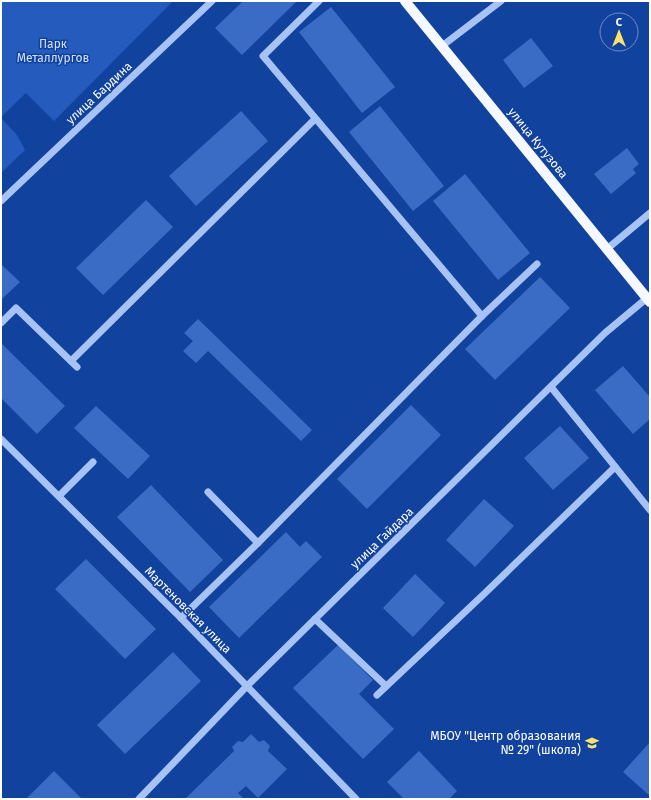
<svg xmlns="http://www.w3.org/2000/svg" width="651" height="800" font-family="'Fira Sans',sans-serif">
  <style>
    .green { fill: #245bbd }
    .building { fill: #3a6bc5 }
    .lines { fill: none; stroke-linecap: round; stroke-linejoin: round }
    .minor { stroke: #a7c3f5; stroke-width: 7 }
    .major { stroke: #f5f8ff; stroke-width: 10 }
    .labels { text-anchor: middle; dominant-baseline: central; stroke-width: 3; stroke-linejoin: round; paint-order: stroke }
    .park-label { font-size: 12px; fill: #d0e1fe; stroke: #11429e }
    .street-label { font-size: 12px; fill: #fff; stroke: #11429e }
    .poi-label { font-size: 12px; fill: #fff; stroke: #11429e; text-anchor: end }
  </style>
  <rect width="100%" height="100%" fill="#11429e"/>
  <!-- green -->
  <g class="green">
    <path d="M 1,1 L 173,1 L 54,121 L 26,93 L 1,117 Z"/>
    <path d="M 1,118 L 17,135 L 25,150 L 1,173 Z"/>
  </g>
  <!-- building -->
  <g class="building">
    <path d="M 243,1 L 297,1 L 242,55 L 215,28 Z"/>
    <path d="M 331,7 L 395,87 L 362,113 L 299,32 Z"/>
    <path d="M 531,38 L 553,66 L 524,88 L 503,60 Z"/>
    <path d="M 380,106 L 444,186 L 413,211 L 349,132 Z"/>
    <path d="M 241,111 L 268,141 L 196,206 L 169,176 Z"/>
    <path d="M 627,148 L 639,164 L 633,169 L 636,173 L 611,194 L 594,174 Z"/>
    <path d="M 465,174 L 530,253 L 498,280 L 433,201 Z"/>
    <path d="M 146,200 L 173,227 L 103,295 L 76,268 Z"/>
    <path d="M 1,264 L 20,282 L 1,300 Z"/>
    <path d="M 540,277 L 570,308 L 495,380 L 465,349 Z"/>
    <path d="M 198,319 L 312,430 L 301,441 L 208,351 L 196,363 L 183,351 L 193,341 L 184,333 Z"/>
    <path d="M 1,343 L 65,406 L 37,434 L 1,398 Z"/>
    <path d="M 623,366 L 650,397 L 650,419 L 633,434 L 595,390 Z"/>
    <path d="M 411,405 L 441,435 L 367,509 L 337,479 Z"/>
    <path d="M 96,406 L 150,456 L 128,479 L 74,428 Z"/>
    <path d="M 560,426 L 589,458 L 553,490 L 524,458 Z"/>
    <path d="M 151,485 L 223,560 L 190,592 L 117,517 Z"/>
    <path d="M 484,499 L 514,526 L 475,567 L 446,540 Z"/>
    <path d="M 286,532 L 300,547 L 306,541 L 322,557 L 239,638 L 209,607 Z"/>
    <path d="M 86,559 L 156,629 L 125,659 L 55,589 Z"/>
    <path d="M 415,574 L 445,603 L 413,637 L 383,608 Z"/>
    <path d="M 338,645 L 373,680 L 359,694 L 394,729 L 363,759 L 293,688 Z"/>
    <path d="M 173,652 L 201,681 L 125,754 L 97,725 Z"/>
    <path d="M 251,734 L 259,742 L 264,740 L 270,746 L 268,751 L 287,769 L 258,798 L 246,786 L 238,793 L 243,798 L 242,799 L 185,799 L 234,751 L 232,747 L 238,741 L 243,742 Z"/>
    <path d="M 650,742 L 650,796 L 623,772 Z"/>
    <path d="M 419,751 L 457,791 L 449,799 L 404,799 L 387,782 Z"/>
    <path d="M 54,771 L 82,799 L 26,799 Z"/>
  </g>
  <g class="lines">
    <!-- minor -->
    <g class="minor">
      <path d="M 319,1 L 263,56 L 482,316"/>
      <path d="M 442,46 L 501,1"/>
      <path d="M 1,201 L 212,1"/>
      <path d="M 607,249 L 650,213"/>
      <path d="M 1,323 L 16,308 L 77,367"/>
      <path d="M 71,361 L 315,119"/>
      <path d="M 551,387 L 650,510"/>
      <path d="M 1,439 L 181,618 L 356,799"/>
      <path d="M 208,492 L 258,543"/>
      <path d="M 59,496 L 93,462"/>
      <path d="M 181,618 L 258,543 L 482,316 L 537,264"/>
      <path d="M 315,619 L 386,686"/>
      <path d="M 377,695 L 484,594 L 615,467"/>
      <path d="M 139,799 L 247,686 L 605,333 L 647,298"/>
    </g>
    <!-- major -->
    <path class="major" d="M 405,1 L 650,302"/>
  </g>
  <!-- icons -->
  <defs>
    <g id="school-bare" transform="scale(1.08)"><path d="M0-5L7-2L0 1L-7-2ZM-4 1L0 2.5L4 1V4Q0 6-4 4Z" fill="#ffe26b" stroke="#11429e" stroke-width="2.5" paint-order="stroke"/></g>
  </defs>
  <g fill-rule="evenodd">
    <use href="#school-bare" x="592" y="743"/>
  </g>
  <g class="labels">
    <!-- park labels -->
    <g class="park-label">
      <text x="53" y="44">Парк<tspan x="53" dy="14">Металлургов</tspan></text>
    </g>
    <!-- street labels -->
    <g class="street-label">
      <text transform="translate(99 93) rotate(-43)">улица Бардина</text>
      <text transform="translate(538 143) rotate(51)">улица Кутузова</text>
      <text transform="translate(382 538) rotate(-44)">улица Гайдара</text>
      <text transform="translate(188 610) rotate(45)">Мартеновская улица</text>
    </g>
    <!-- poi labels -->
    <g class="poi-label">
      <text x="581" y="736">МБОУ "Центр образования<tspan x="581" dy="14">№ 29" (школа)</tspan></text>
    </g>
  </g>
  <!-- border -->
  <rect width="651" height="800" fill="none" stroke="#ffffff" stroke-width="4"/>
  <!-- north arrow -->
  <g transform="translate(619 32)"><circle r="19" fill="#11429e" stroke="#708ec5"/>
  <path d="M0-3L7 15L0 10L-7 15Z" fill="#ffe26b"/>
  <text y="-6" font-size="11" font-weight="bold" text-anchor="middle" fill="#ffffff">С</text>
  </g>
</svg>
